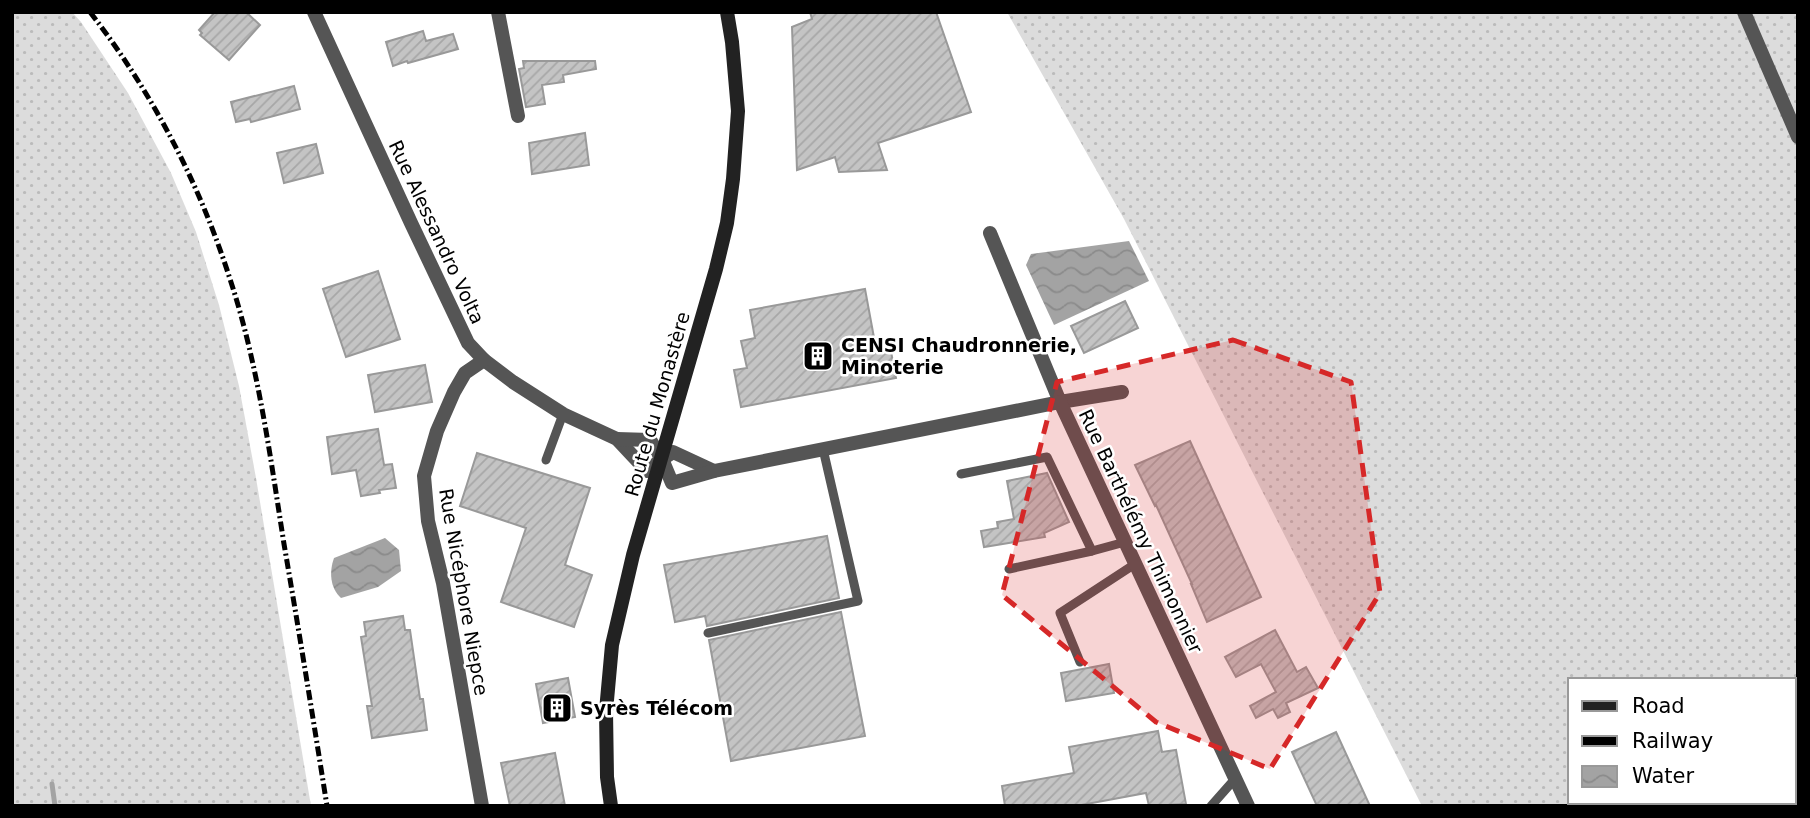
<svg xmlns="http://www.w3.org/2000/svg" width="1810" height="818" font-family="'DejaVu Sans',sans-serif">
  <style>
    .grass { fill: url(#grass-dots); fill-rule: evenodd }
    .water { fill: url(#water-waves) }
    .lines { fill: none; stroke-linecap: round; stroke-linejoin: round }
    .stream { stroke: #a3a3a3; stroke-width: 5 }
    .building { fill: url(#building-hatch); stroke: #999; stroke-width: 2 }
    .lane { stroke: #555; stroke-width: 9 }
    .street { stroke: #555; stroke-width: 14 }
    .secondary { stroke: #222; stroke-width: 14 }
    .rail { stroke: #000; stroke-width: 5; stroke-dasharray: 10 3.5 2 3.5; stroke-linecap: butt }
    .marked { fill: #d62828; fill-opacity: 0.2; stroke: #d62828; stroke-width: 5; stroke-dasharray: 14 9; stroke-linejoin: round }
    .labels { text-anchor: middle; dominant-baseline: central; stroke-width: 5; stroke-linejoin: round; paint-order: stroke }
    .street-label { font-size: 19px; fill: #000; stroke: #fff }
    .poi-label { font-size: 19px; font-weight: bold; fill: #000; stroke: #fff; text-anchor: start }
  </style>
  <defs>
    <pattern id="grass-dots" width="8" height="8" patternUnits="userSpaceOnUse" patternTransform="scale(1.75)"><rect width="8" height="8" fill="#dcdcdc"/><path d="M2 2h.1M6 6h.1" fill="none" stroke="#bbb" stroke-width="1.8" stroke-linecap="round"/></pattern>
    <pattern id="water-waves" width="16" height="10" patternUnits="userSpaceOnUse" patternTransform="scale(1.75)"><rect width="16" height="10" fill="#a3a3a3"/><path d="M0 5q4-4 8 0t8 0" fill="none" stroke="#8b8b8b"/></pattern>
    <pattern id="building-hatch" width="6" height="6" patternUnits="userSpaceOnUse" patternTransform="scale(1.75)"><rect width="6" height="6" fill="#c4c4c4"/><path d="M-1 1l2-2M0 6l6-6M5 7l2-2" fill="none" stroke="#a7a7a7"/></pattern>
  </defs>
  <rect width="100%" height="100%" fill="#fff"/>
  <!-- grass -->
  <g class="grass">
    <path d="M 12,12 L 72,12 L 81,22 L 128,93 L 171,173 L 196,232 L 219,305 L 239,386 L 256,478 L 311,806 L 12,806 Z"/>
    <path d="M 1007,12 L 1798,12 L 1798,806 L 1422,806 L 1124,219 ZM 1570,680 L 1794,680 L 1794,802 L 1570,802 Z"/>
  </g>
  <!-- water -->
  <g class="water">
    <path d="M 1129,241 L 1149,281 L 1054,325 L 1026,265 L 1031,254 Z"/>
    <path d="M 385,538 L 399,550 L 401,571 L 378,587 L 341,598 C 330,588 329,572 334,558 Z"/>
  </g>
  <g class="lines">
    <!-- stream -->
    <path class="stream" d="M 52,784 L 55,806"/>
  </g>
  <!-- building -->
  <g class="building">
    <path d="M 215,12 L 246,12 L 260,25 L 229,60 L 200,35 L 202,33 L 199,30 Z"/>
    <path d="M 810,12 L 936,12 L 971,112 L 878,143 L 887,170 L 839,172 L 835,157 L 797,170 L 792,27 L 812,19 Z"/>
    <path d="M 423,31 L 426,41 L 453,34 L 458,49 L 408,63 L 407,61 L 393,66 L 386,42 Z"/>
    <path d="M 523,61 L 595,61 L 596,69 L 563,75 L 564,82 L 542,85 L 545,104 L 526,107 L 519,69 L 524,68 Z"/>
    <path d="M 294,86 L 300,109 L 251,122 L 250,119 L 236,122 L 231,102 Z"/>
    <path d="M 585,133 L 589,165 L 532,174 L 529,143 Z"/>
    <path d="M 316,144 L 323,173 L 284,183 L 277,153 Z"/>
    <path d="M 378,271 L 400,339 L 346,357 L 323,289 Z"/>
    <path d="M 865,289 L 875,343 L 889,341 L 896,378 L 741,407 L 734,370 L 747,368 L 741,341 L 755,338 L 750,310 Z"/>
    <path d="M 1125,301 L 1138,328 L 1084,353 L 1071,326 Z"/>
    <path d="M 425,365 L 432,402 L 375,412 L 368,375 Z"/>
    <path d="M 378,429 L 384,465 L 392,464 L 396,488 L 379,490 L 380,493 L 361,496 L 356,470 L 332,474 L 327,437 Z"/>
    <path d="M 1190,441 L 1261,597 L 1207,622 L 1191,584 L 1192,584 L 1156,505 L 1155,506 L 1135,465 Z"/>
    <path d="M 477,453 L 590,488 L 565,565 L 592,575 L 574,627 L 501,602 L 526,528 L 460,506 Z"/>
    <path d="M 1047,473 L 1069,522 L 1044,533 L 1045,537 L 984,547 L 981,531 L 998,528 L 997,522 L 1014,519 L 1007,481 Z"/>
    <path d="M 827,536 L 839,598 L 707,626 L 705,616 L 675,622 L 664,565 Z"/>
    <path d="M 841,612 L 865,736 L 731,761 L 709,640 Z"/>
    <path d="M 403,616 L 405,630 L 410,630 L 420,699 L 423,699 L 427,730 L 372,738 L 367,706 L 372,706 L 361,637 L 366,636 L 364,622 Z"/>
    <path d="M 1275,630 L 1297,672 L 1306,667 L 1318,688 L 1286,703 L 1290,712 L 1278,718 L 1273,709 L 1256,718 L 1250,706 L 1276,692 L 1261,664 L 1236,677 L 1225,657 Z"/>
    <path d="M 1109,664 L 1114,693 L 1066,701 L 1061,673 Z"/>
    <path d="M 568,678 L 575,717 L 543,723 L 536,684 Z"/>
    <path d="M 1158,731 L 1162,752 L 1176,750 L 1186,804 L 1149,806 L 1146,793 L 1076,806 L 1005,806 L 1002,786 L 1074,773 L 1069,747 Z"/>
    <path d="M 1336,732 L 1370,806 L 1317,806 L 1292,752 Z"/>
    <path d="M 555,753 L 565,806 L 510,806 L 501,763 Z"/>
  </g>
  <g class="lines">
    <!-- lane -->
    <g class="lane">
      <path d="M 546,460 L 563,414"/>
      <path d="M 961,474 L 1047,457 L 1092,551"/>
      <path d="M 1009,569 L 1092,551 L 1125,542"/>
      <path d="M 708,633 L 858,601 L 823,449"/>
      <path d="M 1080,662 L 1060,613 L 1135,564"/>
      <path d="M 1211,806 L 1234,780"/>
    </g>
    <!-- street -->
    <g class="street">
      <path d="M 314,12 L 411,223 L 468,343 L 484,360 L 513,382 L 563,414 L 617,439 L 647,471 L 662,459 L 673,452 L 714,471"/>
      <path d="M 498,12 L 518,116"/>
      <path d="M 1744,12 L 1798,137"/>
      <path d="M 990,233 L 1060,402 L 1122,392"/>
      <path d="M 617,439 L 650,440 L 662,459 L 672,483 L 714,471 L 1060,402 L 1248,806"/>
      <path d="M 482,806 L 443,583 L 428,521 L 424,476 L 437,431 L 454,392 L 465,373 L 484,360"/>
    </g>
    <!-- secondary -->
    <path class="secondary" d="M 611,806 L 607,777 L 606,711 L 612,645 L 633,555 L 716,269 L 727,223 L 733,179 L 738,111 L 732,42 L 727,12"/>
    <!-- rail -->
    <path class="rail" d="M 90,12 C 152,92 199,182 230,279 C 258,364 270,455 284,544 C 299,631 313,718 327,806"/>
  </g>
  <!-- marked area -->
  <path class="marked" d="M 1233,340 L 1351,382 L 1380,593 L 1270,769 L 1156,722 L 1002,595 L 1057,382 Z"/>
  <!-- icons -->
  <defs>
    <g id="building-square" transform="scale(1.575)"><rect x="-9" y="-9" width="18" height="18" rx="4" fill="#000" stroke="#fff"/><path d="M-4-6H4V6H1V3H-1V6H-4ZM-2.5-4.3h1.7v1.8h-1.7ZM.8-4.3h1.7v1.8H.8ZM-2.5-1h1.7V.8h-1.7ZM.8-1h1.7V.8H.8Z" fill="#fff"/></g>
  </defs>
  <g fill-rule="evenodd">
    <use href="#building-square" x="818" y="356"/>
    <use href="#building-square" x="557" y="708"/>
  </g>
  <g class="labels">
    <!-- street labels -->
    <g class="street-label">
      <text transform="translate(437 232) rotate(65)">Rue Alessandro Volta</text>
      <text transform="translate(657 404) rotate(-74)">Route du Monastère</text>
      <text transform="translate(1141 531) rotate(65)">Rue Barthélémy Thimonnier</text>
      <text transform="translate(464 592) rotate(80)">Rue Nicéphore Niepce</text>
    </g>
    <!-- poi labels -->
    <g class="poi-label">
      <text x="841" y="345">CENSI Chaudronnerie,<tspan x="841" dy="22">Minoterie</tspan></text>
      <text x="580" y="708">Syrès Télécom</text>
    </g>
  </g>
  <!-- border -->
  <rect width="1810" height="818" fill="none" stroke="#000000" stroke-width="28"/>
  <!-- legend -->
  <rect x="1568" y="678" width="228" height="126" fill="#ffffff" stroke="#999999" stroke-width="2"/>
  <rect x="1582" y="701" width="35" height="10" fill="#222222" stroke="#999999" stroke-width="2"/>
  <text x="1632" y="713" font-size="21" fill="#000000">Road</text>
  <rect x="1582" y="736" width="35" height="10" fill="#000000" stroke="#999999" stroke-width="2"/>
  <text x="1632" y="748" font-size="21" fill="#000000">Railway</text>
  <rect x="1582" y="766" width="35" height="21" fill="url(#water-waves)" stroke="#999999" stroke-width="2"/>
  <text x="1632" y="783" font-size="21" fill="#000000">Water</text>
</svg>
